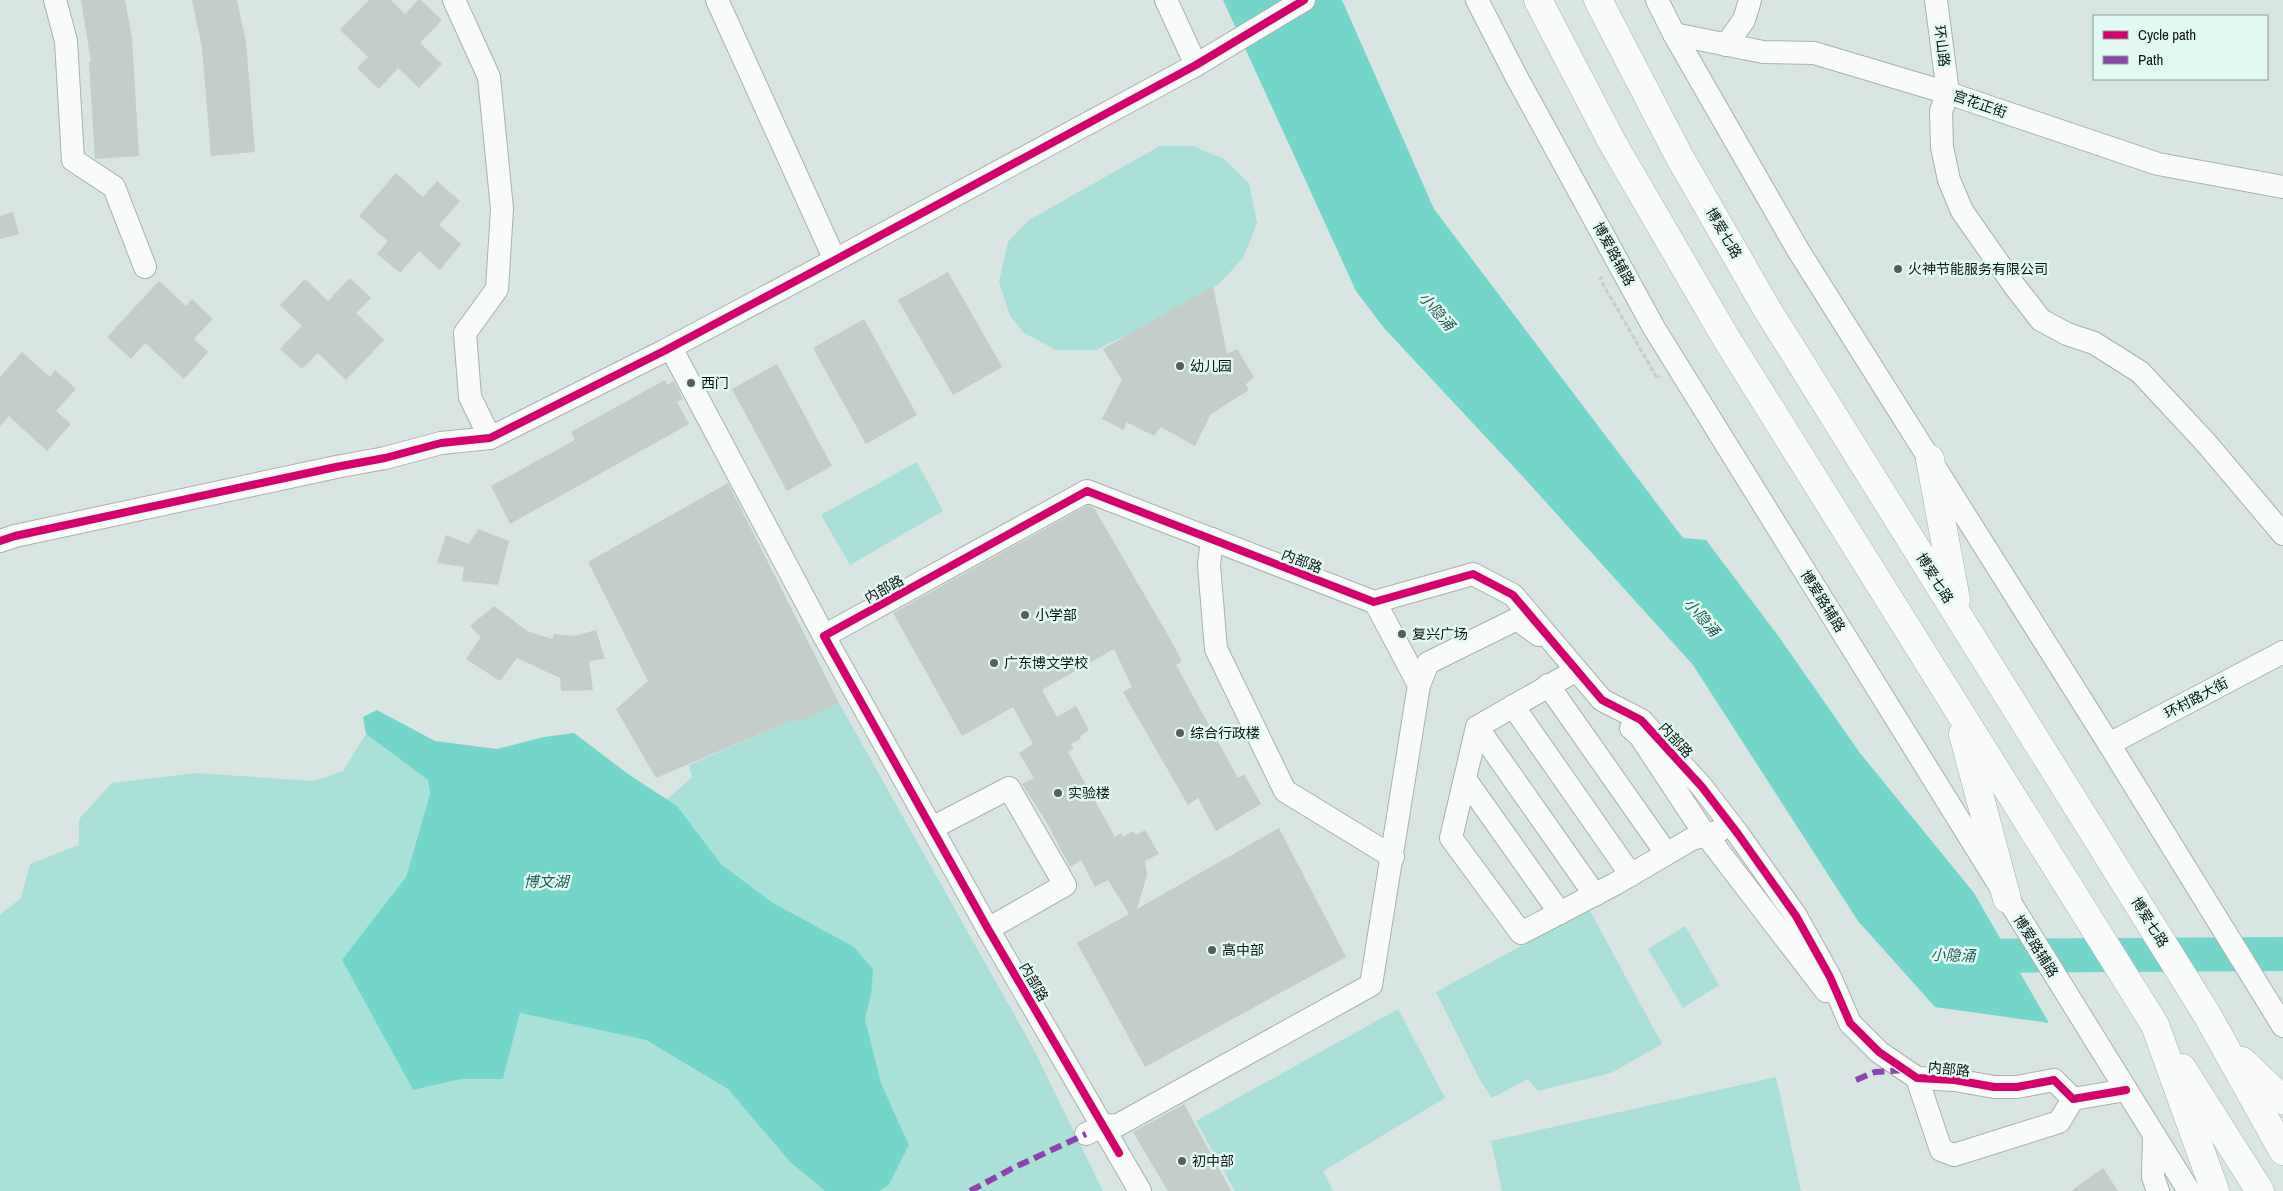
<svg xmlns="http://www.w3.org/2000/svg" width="2283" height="1191" font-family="'Archivo Narrow','Noto Sans SC',sans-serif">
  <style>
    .green { fill: #a9e0d8 }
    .water { fill: #74d5ca }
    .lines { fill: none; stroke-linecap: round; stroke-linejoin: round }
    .river { stroke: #74d5ca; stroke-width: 34 }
    .building { fill: #c3cdca }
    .minor-casing { stroke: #a9b2b0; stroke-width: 24 }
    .highway-casing { stroke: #a9b2b0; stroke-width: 29 }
    .path { stroke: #cacdcd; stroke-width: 3; stroke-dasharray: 5 2.5; stroke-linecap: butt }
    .minor { stroke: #f9fbfb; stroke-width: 22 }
    .highway { stroke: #f9fbfb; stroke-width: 28 }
    .quiet { stroke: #8e44ad; stroke-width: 6; stroke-dasharray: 12 6; stroke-linecap: butt }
    .cycleway-casing { stroke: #e1f8f3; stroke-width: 11 }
    .cycleway { stroke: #d6006c; stroke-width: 8 }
    .poi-dot { fill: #545e5c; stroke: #e1f8f3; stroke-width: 2 }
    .labels { text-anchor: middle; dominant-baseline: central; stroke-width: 5; stroke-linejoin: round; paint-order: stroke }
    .street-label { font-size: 14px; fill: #0d1514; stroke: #e1f8f3 }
    .poi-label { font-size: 14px; fill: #0d1514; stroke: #e1f8f3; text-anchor: start }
    .water-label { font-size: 15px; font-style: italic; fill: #285e57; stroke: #e1f8f3 }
  </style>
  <rect width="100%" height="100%" fill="#d9e5e2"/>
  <!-- green -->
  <g class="green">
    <path d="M 1160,146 L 1193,146 L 1224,159 L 1249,183 L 1257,223 L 1243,258 L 1220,283 L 1135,331 L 1096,350 L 1056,350 L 1024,333 L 1010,316 L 999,282 L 1008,242 L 1029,220 Z"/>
    <path d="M 917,462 L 943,511 L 850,565 L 821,515 Z"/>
    <path d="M 839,703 L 1033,1048 L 1103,1191 L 879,1191 L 889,1185 L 909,1145 L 881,1083 L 865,1019 L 871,995 L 773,903 L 721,864 L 677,806 L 667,800 L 692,777 L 689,765 L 795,719 L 799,722 Z"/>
    <path d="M 366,734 L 428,780 L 430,794 L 406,877 L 343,960 L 413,1090 L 461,1079 L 503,1079 L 520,1013 L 646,1040 L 728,1089 L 790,1162 L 825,1191 L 0,1191 L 0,915 L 21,898 L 30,864 L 79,845 L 79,819 L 112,783 L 196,773 L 314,781 L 343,771 Z"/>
    <path d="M 1589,909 L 1662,1044 L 1611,1073 L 1538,1091 L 1528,1079 L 1492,1098 L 1481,1082 L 1436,992 Z"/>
    <path d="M 1685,926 L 1719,985 L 1683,1008 L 1648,949 Z"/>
    <path d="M 1398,1009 L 1445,1098 L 1323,1171 L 1333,1191 L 1235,1191 L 1196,1121 Z"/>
    <path d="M 1776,1077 L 1801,1191 L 1502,1191 L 1491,1141 Z"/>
  </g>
  <!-- water -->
  <g class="water">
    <path d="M 1223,0 L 1342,0 L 1434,209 L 1683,538 L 1706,540 L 1779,637 L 1860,753 L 1974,893 L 2049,1023 L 1935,1007 L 1858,921 L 1693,665 L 1525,479 L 1384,328 L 1356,291 Z"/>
    <path d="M 377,710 L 435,741 L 497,749 L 544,737 L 574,733 L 628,774 L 677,806 L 721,864 L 773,903 L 854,947 L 873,969 L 871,995 L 865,1019 L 881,1083 L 909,1145 L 889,1185 L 879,1191 L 825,1191 L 790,1162 L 728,1089 L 646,1040 L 520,1013 L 503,1079 L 461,1079 L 413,1090 L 342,960 L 406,877 L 430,794 L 428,780 L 366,734 L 363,717 Z"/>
  </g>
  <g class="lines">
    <!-- river -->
    <path class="river" d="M 1963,956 L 2283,954"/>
  </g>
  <!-- building -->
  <g class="building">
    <path d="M 81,0 L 125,0 L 132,38 L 139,156 L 95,159 L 89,62 L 91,62 Z"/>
    <path d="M 192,0 L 237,0 L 246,42 L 255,152 L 211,156 L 202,48 Z"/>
    <path d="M 369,0 L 391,0 L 405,14 L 418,0 L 421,0 L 442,20 L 420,43 L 442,64 L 419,88 L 398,68 L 379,89 L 357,68 L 368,57 L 340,30 Z"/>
    <path d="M 396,173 L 423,197 L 437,181 L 460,201 L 439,225 L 461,244 L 440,270 L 419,251 L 400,273 L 377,254 L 388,241 L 359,216 Z"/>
    <path d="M 13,212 L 19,234 L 0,239 L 0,216 Z"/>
    <path d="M 948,272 L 1002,367 L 953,395 L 898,300 Z"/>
    <path d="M 350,278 L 371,298 L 356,313 L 384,340 L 346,380 L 318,353 L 302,369 L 280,349 L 302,326 L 280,305 L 305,279 L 328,301 Z"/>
    <path d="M 159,281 L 186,306 L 192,299 L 213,319 L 194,339 L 208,352 L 184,379 L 145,343 L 131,359 L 107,337 Z"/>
    <path d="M 1213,286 L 1227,354 L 1237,349 L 1254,377 L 1246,384 L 1249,390 L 1211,414 L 1195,446 L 1161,427 L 1154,436 L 1126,422 L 1124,430 L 1102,419 L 1122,380 L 1103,349 Z"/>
    <path d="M 864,319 L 917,415 L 866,444 L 813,348 Z"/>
    <path d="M 22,352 L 50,377 L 55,370 L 76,389 L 56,411 L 71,424 L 47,451 L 9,416 L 0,426 L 0,377 Z"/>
    <path d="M 777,364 L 832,466 L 787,491 L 732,389 Z"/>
    <path d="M 665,380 L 667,385 L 674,381 L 683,399 L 677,402 L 689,424 L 510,524 L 491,486 L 575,440 L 571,432 Z"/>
    <path d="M 728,483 L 839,703 L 799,722 L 795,719 L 656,778 L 616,709 L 648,681 L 588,562 Z"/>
    <path d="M 1088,505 L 1094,508 L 1166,632 L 1182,661 L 1176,665 L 1238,778 L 1244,774 L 1261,804 L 1216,831 L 1198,798 L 1188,805 L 1123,692 L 1132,687 L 1114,649 L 1042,690 L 1057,717 L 1076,706 L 1089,730 L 1080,736 L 1081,739 L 1071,744 L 1074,748 L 1068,752 L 1115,837 L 1121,833 L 1123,837 L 1133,831 L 1136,835 L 1145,830 L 1159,854 L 1145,861 L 1147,875 L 1137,909 L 1279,828 L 1346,957 L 1145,1067 L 1077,943 L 1129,914 L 1108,880 L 1095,887 L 1081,860 L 1070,867 L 1047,823 L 1022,784 L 1034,778 L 1019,753 L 1033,744 L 1013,707 L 962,736 L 893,613 Z"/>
    <path d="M 478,529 L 509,541 L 498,585 L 462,581 L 464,567 L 437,563 L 446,535 L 469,544 Z"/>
    <path d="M 494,606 L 527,631 L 552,639 L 554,634 L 574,636 L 596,630 L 605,659 L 589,661 L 593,690 L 561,691 L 560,678 L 517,658 L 500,681 L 466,659 L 481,637 L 470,626 Z"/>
    <path d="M 1184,1104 L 1231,1191 L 1168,1191 L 1133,1132 Z"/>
    <path d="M 2103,1168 L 2118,1191 L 2071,1191 Z"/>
  </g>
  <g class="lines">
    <!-- minor casing -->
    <g class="minor-casing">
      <g id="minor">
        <path d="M 55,0 L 66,41 L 73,160 L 114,187 L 145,267"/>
        <path d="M 454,0 L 489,77 L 502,209 L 497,289 L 465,333 L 470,397 L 490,438"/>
        <path d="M 717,0 L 835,260"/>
        <path d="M 1166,0 L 1196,65"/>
        <path d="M 1477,0 L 1516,76 L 1654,328 L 2189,1191"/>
        <path d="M 1657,0 L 1674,34 L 1798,250 L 2109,744 L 2283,1026"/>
        <path d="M 1936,0 L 1948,93 L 1941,111 L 1942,147 L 1949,180 L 1962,211 L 2016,288 L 2041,320 L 2067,334 L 2094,343 L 2140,372 L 2207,444 L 2283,534"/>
        <path d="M 1674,34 L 1763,52 L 1814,53 L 1948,93 L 2158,164 L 2283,187"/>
        <path d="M 1726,45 L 1744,20 L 1750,0"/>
        <path d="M 671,348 L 824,636"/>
        <path d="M 1212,539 L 1209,565 L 1216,649 L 1285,791 L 1393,857"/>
        <path d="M 0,541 L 15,536 L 336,467 L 385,458 L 441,443 L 490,438 L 664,351 L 835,260 L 1196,65 L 1304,0"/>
        <path d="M 1375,602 L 1419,685"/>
        <path d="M 1575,671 L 1477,727 L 1451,838 L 1521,933 L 1615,884 L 1692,839 L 1719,831"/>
        <path d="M 1548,685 L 1666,853"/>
        <path d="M 1513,706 L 1631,875"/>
        <path d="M 1477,727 L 1595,895"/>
        <path d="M 1631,728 L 1640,736 L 1700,827 L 1826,991"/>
        <path d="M 2109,744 L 2283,652"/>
        <path d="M 1465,779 L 1560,913"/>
        <path d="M 932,828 L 1009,788 L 1065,885 L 988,929"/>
        <path d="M 1917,1078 L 1941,1150 L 1954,1155 L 2059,1122 L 2073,1099"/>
        <path d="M 1086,1134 L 1103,1126 L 1118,1125 L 1371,985 L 1419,685 L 1428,663 L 1517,619 L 1539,635"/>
        <path d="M 2154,1136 L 2153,1177 L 2158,1191"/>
        <path d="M 1140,1191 L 988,929 L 824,636 L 1087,491 L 1374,602 L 1473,574 L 1513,595 L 1602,700 L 1641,720 L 1702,787 L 1738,834 L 1796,916 L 1830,977 L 1850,1023 L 1879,1052 L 1917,1078 L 1955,1080 L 1994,1087 L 2017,1087 L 2054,1080 L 2073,1099 L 2126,1090"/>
      </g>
    </g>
    <!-- highway casing -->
    <g class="highway-casing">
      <g id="highway">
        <path d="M 1538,0 L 1612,142 L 1726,338 L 2155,1025 L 2215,1191"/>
        <path d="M 1598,0 L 1679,156 L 1767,309 L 2206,1013 L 2283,1151"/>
        <path d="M 1930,459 L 1956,600"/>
        <path d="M 1963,734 L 2007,899"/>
        <path d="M 2242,1061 L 2283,1100"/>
        <path d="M 2182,1068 L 2260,1191"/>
      </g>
    </g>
    <!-- path -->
    <path class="path" d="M 1603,277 L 1600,279 L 1657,378 L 1660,376"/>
    <!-- minor -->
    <use href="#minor" class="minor"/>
    <!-- highway -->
    <use href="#highway" class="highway"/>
    <!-- quiet -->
    <g class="quiet">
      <path d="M 1856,1080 L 1875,1072 L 1906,1070"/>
      <path d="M 970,1191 L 1013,1168 L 1086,1134"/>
    </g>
    <!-- cycleway casing -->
    <g class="cycleway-casing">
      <g id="cycleway">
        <path d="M 0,541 L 15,536 L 336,467 L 385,458 L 441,443 L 490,438 L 664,351 L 835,260 L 1196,65 L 1304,0"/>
        <path d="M 1119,1153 L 988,929 L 824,636 L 1087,491 L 1374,602 L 1473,574 L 1513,595 L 1602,700 L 1641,720 L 1702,787 L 1738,834 L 1796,916 L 1830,977 L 1850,1023 L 1879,1052 L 1917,1078 L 1955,1080 L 1994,1087 L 2017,1087 L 2054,1080 L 2073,1099 L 2126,1090"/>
      </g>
    </g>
    <!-- cycleway -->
    <use href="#cycleway" class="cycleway"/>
  </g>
  <!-- markers -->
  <g class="poi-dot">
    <circle cx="1898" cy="269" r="5"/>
    <circle cx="1180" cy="366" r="5"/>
    <circle cx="691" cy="383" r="5"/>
    <circle cx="1025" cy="615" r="5"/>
    <circle cx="1402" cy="634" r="5"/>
    <circle cx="994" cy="663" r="5"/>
    <circle cx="1180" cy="733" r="5"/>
    <circle cx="1058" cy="793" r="5"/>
    <circle cx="1212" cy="950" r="5"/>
    <circle cx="1182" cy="1161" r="5"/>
  </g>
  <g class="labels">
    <!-- street labels -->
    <g class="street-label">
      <text transform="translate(1942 46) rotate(83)">环山路</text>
      <text transform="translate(1980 104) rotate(19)">宫花正街</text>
      <text transform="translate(1724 233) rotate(60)">博爱七路</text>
      <text transform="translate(1614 254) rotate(61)">博爱路辅路</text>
      <text transform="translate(1302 561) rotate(21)">内部路</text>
      <text transform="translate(1935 578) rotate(58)">博爱七路</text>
      <text transform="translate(884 589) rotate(-29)">内部路</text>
      <text transform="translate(1823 601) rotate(58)">博爱路辅路</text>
      <text transform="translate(2196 698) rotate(-28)">环村路大街</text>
      <text transform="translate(1676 740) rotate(48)">内部路</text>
      <text transform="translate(2150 922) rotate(58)">博爱七路</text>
      <text transform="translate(2036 946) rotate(58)">博爱路辅路</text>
      <text transform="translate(1034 982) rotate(60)">内部路</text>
      <text transform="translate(1949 1069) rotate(6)">内部路</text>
    </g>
    <!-- poi labels -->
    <g class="poi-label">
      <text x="1908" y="269">火神节能服务有限公司</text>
      <text x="1190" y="366">幼儿园</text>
      <text x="701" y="383">西门</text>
      <text x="1035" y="615">小学部</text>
      <text x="1412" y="634">复兴广场</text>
      <text x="1004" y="663">广东博文学校</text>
      <text x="1190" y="733">综合行政楼</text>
      <text x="1068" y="793">实验楼</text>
      <text x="1222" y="950">高中部</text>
      <text x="1192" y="1161">初中部</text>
    </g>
    <!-- water labels -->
    <g class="water-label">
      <text transform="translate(1437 311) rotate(49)">小隐涌</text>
      <text transform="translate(1702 617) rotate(49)">小隐涌</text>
      <text x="546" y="881">博文湖</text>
      <text transform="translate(1953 955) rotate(2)">小隐涌</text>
    </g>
  </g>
  <!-- legend -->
  <rect x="2093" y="15" width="175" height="65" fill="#e1f8f3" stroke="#8c9d9a"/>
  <rect x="2103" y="31" width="25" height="8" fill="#d6006c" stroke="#8c9d9a"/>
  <text x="2138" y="40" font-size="15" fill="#0d1514">Cycle path</text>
  <rect x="2103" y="56" width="25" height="8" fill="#8e44ad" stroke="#8c9d9a"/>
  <text x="2138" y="65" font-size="15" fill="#0d1514">Path</text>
</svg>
